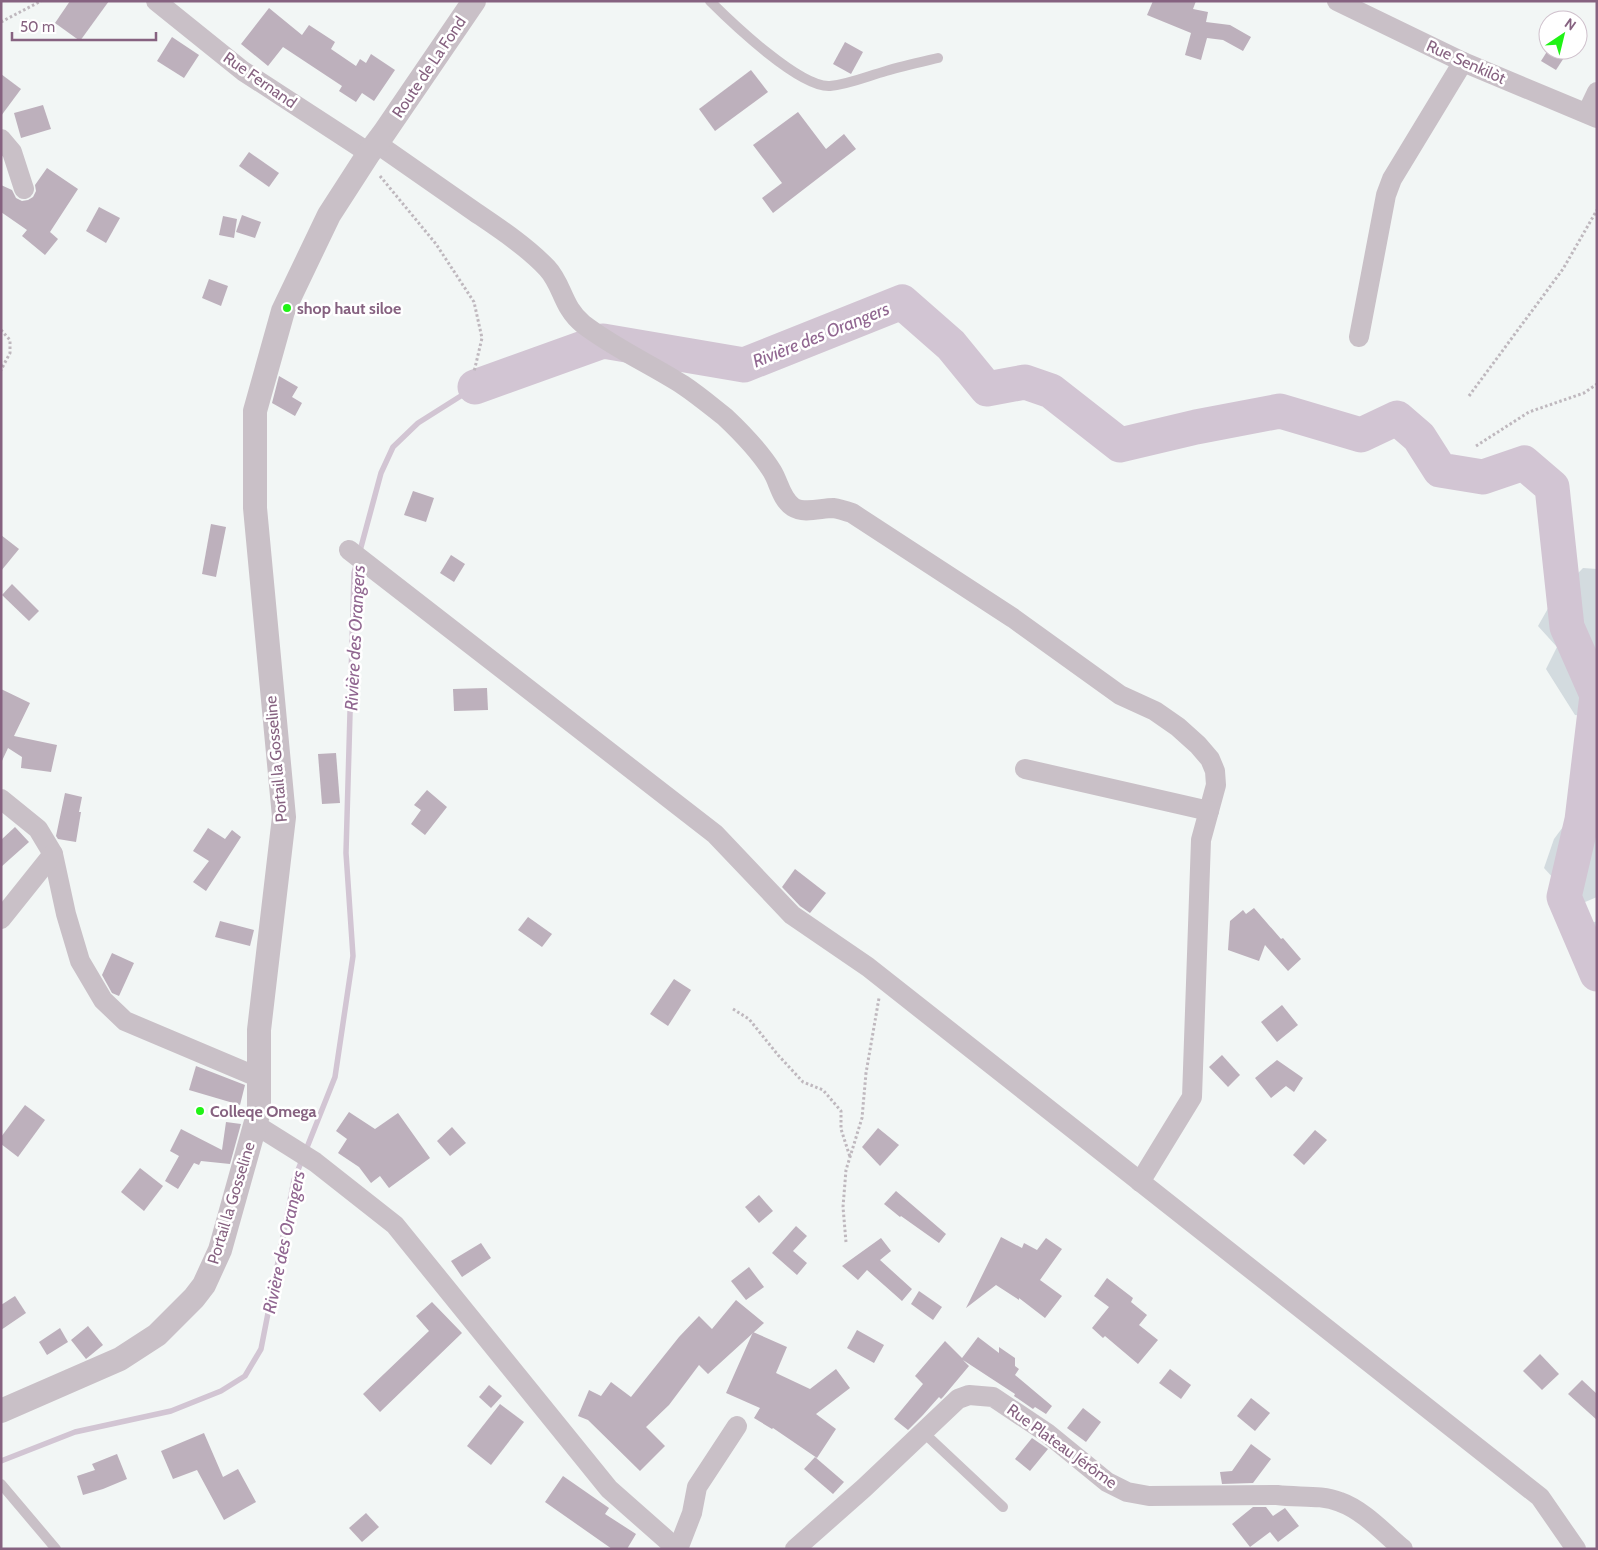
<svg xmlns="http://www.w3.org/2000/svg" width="1598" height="1550" font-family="Cabin,sans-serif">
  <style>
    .green { fill: #d3dbdf }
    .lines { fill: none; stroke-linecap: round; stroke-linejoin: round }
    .stream { stroke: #d2c5d3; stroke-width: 5.5 }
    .river { stroke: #d2c5d3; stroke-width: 35 }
    .building { fill: #bdb0bc }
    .path { stroke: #bfb8be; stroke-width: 3; stroke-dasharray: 2.5 2.5; stroke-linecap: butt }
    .service { stroke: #c9c0c7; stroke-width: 10 }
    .minor { stroke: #c9c0c7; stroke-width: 20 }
    .tertiary { stroke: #c9c0c7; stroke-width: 24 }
    .poi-dot { fill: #20f316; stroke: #fff; stroke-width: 2 }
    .labels { text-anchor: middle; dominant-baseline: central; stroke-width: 5; stroke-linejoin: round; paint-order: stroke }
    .street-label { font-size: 16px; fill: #866280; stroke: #fff }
    .poi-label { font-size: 16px; font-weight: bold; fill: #866280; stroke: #fff; text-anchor: start }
    .water-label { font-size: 18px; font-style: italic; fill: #916791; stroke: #fff }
  </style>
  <rect width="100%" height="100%" fill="#f2f6f5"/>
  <!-- green -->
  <g class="green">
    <path d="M 1583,568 L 1597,569 L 1597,718 L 1575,715 L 1546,669 L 1557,647 L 1538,626 L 1554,598 Z"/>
    <path d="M 1597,781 L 1597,897 L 1578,905 L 1544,868 L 1554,839 Z"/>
    <path d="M 1597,921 L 1597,959 L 1592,953 L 1592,923 Z"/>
  </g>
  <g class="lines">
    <!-- stream -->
    <path class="stream" d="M 1,1461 L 75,1432 L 171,1411 L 221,1391 L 245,1376 L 261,1349 L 294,1180 L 335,1077 L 353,956 L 346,853 L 354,573 L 381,473 L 393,447 L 418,423 L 475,387"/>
    <!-- river -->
    <path class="river" d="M 475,387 L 603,341 L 744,365 L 902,302 L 951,345 L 987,389 L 1025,382 L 1051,391 L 1120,445 L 1196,427 L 1280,411 L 1361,435 L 1397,418 L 1419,437 L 1440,470 L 1483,477 L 1524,463 L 1552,487 L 1567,627 L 1597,695 L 1582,820 L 1564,897 L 1597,974"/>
  </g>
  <!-- building -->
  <g class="building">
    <path d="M 70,1 L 109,1 L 80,41 L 55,23 Z"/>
    <path d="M 1153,1 L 1196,1 L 1193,9 L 1208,12 L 1206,22 L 1230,25 L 1251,37 L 1243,51 L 1223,40 L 1207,38 L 1201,60 L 1185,55 L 1191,33 L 1147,15 Z"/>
    <path d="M 269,8 L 302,35 L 309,25 L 335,42 L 331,49 L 356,66 L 360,59 L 366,63 L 371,54 L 395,70 L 374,101 L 362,93 L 356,102 L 339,91 L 342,86 L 283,47 L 268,66 L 241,44 Z"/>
    <path d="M 172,37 L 199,55 L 184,78 L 157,61 Z"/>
    <path d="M 845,42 L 863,52 L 851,74 L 833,64 Z"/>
    <path d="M 1548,50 L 1569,50 L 1556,70 L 1541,61 Z"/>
    <path d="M 751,70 L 768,92 L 715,131 L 699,109 Z"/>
    <path d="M 1,74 L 21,89 L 1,116 Z"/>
    <path d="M 43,105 L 51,129 L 21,138 L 14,113 Z"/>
    <path d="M 798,112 L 826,149 L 844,134 L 856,149 L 773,213 L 762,198 L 782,183 L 753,145 Z"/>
    <path d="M 249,152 L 279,173 L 269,187 L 239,166 Z"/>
    <path d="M 47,168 L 78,189 L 50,232 L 58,239 L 45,255 L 22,236 L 27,230 L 1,212 L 1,185 L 12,190 L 16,198 L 22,201 L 28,200 L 33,197 L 36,191 L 35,185 Z"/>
    <path d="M 99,207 L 120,218 L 106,243 L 86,231 Z"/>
    <path d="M 242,215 L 261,222 L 255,238 L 236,232 Z"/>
    <path d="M 223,216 L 237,219 L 234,238 L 219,235 Z"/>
    <path d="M 209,279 L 228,286 L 221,306 L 202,298 Z"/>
    <path d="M 279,376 L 298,387 L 292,397 L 302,403 L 295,416 L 272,403 Z"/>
    <path d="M 413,491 L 434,498 L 426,522 L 404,515 Z"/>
    <path d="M 211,524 L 226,527 L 216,577 L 202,574 Z"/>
    <path d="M 1,535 L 19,549 L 1,571 Z"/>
    <path d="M 451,555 L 465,564 L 454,582 L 440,573 Z"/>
    <path d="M 12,584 L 39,611 L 29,621 L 2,595 Z"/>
    <path d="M 487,688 L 488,710 L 454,711 L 453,689 Z"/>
    <path d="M 1,689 L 30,703 L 14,736 L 57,745 L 51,772 L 21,768 L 22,757 L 8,748 L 1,763 Z"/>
    <path d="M 336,753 L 340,803 L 322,804 L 318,754 Z"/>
    <path d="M 427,790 L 447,807 L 425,835 L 411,824 L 421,810 L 414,805 Z"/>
    <path d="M 65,793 L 82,797 L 79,812 L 81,812 L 76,842 L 58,839 L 56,836 Z"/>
    <path d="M 15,827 L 29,842 L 1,867 L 1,840 Z"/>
    <path d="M 208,828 L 225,839 L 232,830 L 241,837 L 206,891 L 193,882 L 209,861 L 193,851 Z"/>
    <path d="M 795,869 L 826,893 L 810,913 L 800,906 L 782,887 Z"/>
    <path d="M 1254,908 L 1281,939 L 1283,938 L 1301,959 L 1288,971 L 1265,945 L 1259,961 L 1228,950 L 1230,921 L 1243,910 L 1246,914 Z"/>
    <path d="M 528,917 L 552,934 L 542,947 L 518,930 Z"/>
    <path d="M 220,921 L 254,930 L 250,946 L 215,937 Z"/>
    <path d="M 112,953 L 134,963 L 119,996 L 112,993 L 102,975 Z"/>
    <path d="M 674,979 L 691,990 L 668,1026 L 650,1014 Z"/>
    <path d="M 1282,1005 L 1298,1025 L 1277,1042 L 1261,1022 Z"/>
    <path d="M 1222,1055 L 1240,1075 L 1228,1087 L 1209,1067 Z"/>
    <path d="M 1277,1060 L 1303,1078 L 1294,1092 L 1286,1086 L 1271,1098 L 1255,1078 Z"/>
    <path d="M 196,1066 L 245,1085 L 240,1105 L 189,1090 Z"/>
    <path d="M 25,1105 L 45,1120 L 18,1157 L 1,1144 L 1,1137 Z"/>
    <path d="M 349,1112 L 375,1129 L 398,1113 L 430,1158 L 389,1188 L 380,1176 L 371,1183 L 359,1167 L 338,1153 L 347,1139 L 336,1131 Z"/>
    <path d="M 226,1122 L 241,1124 L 230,1164 L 201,1161 L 199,1165 L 194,1163 L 178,1189 L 165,1181 L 179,1156 L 170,1151 L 181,1129 L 222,1150 Z"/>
    <path d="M 452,1127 L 466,1143 L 450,1156 L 437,1141 Z"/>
    <path d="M 878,1128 L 899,1145 L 880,1166 L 862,1147 Z"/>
    <path d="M 1315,1130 L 1327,1140 L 1304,1165 L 1293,1155 Z"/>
    <path d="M 140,1168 L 163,1186 L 144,1211 L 121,1192 Z"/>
    <path d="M 896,1191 L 946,1234 L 939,1243 L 901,1216 L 900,1217 L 884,1204 Z"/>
    <path d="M 759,1195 L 773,1211 L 759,1223 L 745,1207 Z"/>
    <path d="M 796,1226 L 807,1236 L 793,1251 L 807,1263 L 797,1275 L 772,1253 Z"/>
    <path d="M 1001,1237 L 1022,1248 L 1024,1243 L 1037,1250 L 1046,1238 L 1062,1249 L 1040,1280 L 1062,1296 L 1045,1318 L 1019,1298 L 1019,1300 L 996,1285 L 966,1308 Z"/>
    <path d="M 881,1238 L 891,1251 L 880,1260 L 912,1289 L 902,1301 L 867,1270 L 858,1280 L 842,1266 Z"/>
    <path d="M 481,1243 L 491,1258 L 462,1277 L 451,1261 Z"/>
    <path d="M 749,1267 L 764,1287 L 746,1300 L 731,1281 Z"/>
    <path d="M 1107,1278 L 1133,1298 L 1131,1302 L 1147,1315 L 1139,1325 L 1158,1340 L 1138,1364 L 1105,1336 L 1103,1338 L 1092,1328 L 1109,1307 L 1094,1296 Z"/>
    <path d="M 919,1291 L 942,1307 L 933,1320 L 911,1304 Z"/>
    <path d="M 15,1296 L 26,1313 L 1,1330 L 1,1305 Z"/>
    <path d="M 736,1300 L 764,1323 L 708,1374 L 699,1365 L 669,1405 L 646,1427 L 665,1446 L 640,1471 L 588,1420 L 578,1416 L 589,1390 L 601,1396 L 611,1382 L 631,1397 L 679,1337 L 699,1316 L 712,1329 Z"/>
    <path d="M 432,1302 L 462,1333 L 380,1412 L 363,1394 L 429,1331 L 416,1316 Z"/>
    <path d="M 88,1326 L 103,1345 L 86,1359 L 71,1340 Z"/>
    <path d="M 60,1328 L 68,1342 L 47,1355 L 39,1342 Z"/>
    <path d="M 857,1330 L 884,1345 L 874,1363 L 847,1348 Z"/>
    <path d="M 753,1332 L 787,1347 L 776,1373 L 810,1389 L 836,1369 L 850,1388 L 816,1414 L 836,1429 L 817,1458 L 773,1428 L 772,1429 L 754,1418 L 760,1408 L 726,1393 Z"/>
    <path d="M 978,1337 L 999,1353 L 999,1347 L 1015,1358 L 1015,1366 L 1019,1369 L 1015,1375 L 1052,1406 L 1046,1414 L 1035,1407 L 1033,1409 L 1014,1396 L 1015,1394 L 963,1360 L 969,1366 L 943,1397 L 941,1399 L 939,1397 L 923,1415 L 908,1430 L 894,1419 L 923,1384 L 915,1376 L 945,1341 L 962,1358 Z"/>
    <path d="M 1540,1354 L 1559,1374 L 1542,1390 L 1523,1371 Z"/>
    <path d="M 1170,1369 L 1191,1385 L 1181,1399 L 1159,1383 Z"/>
    <path d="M 1582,1380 L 1597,1394 L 1597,1420 L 1568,1394 Z"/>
    <path d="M 489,1385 L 502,1396 L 491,1408 L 479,1397 Z"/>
    <path d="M 1251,1398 L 1270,1413 L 1255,1431 L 1237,1416 Z"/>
    <path d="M 500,1404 L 524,1422 L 491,1465 L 467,1446 Z"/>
    <path d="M 1083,1408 L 1101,1422 L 1086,1442 L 1067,1428 Z"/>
    <path d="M 204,1433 L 223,1477 L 238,1469 L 256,1502 L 224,1520 L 197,1470 L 173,1479 L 161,1451 Z"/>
    <path d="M 1032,1438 L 1048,1449 L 1030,1471 L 1015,1459 Z"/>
    <path d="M 1251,1444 L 1271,1459 L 1253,1483 L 1222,1484 L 1220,1472 L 1232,1471 Z"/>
    <path d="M 117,1454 L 127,1479 L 103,1489 L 83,1495 L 77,1476 L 95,1470 L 92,1464 Z"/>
    <path d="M 815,1457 L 844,1482 L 833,1494 L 804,1469 Z"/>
    <path d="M 563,1476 L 609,1508 L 605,1514 L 636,1534 L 627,1549 L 612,1549 L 545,1502 Z"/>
    <path d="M 1253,1507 L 1266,1507 L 1273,1516 L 1285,1508 L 1299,1526 L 1278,1542 L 1270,1532 L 1250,1547 L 1232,1524 Z"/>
    <path d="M 366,1513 L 379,1527 L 362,1542 L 349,1528 Z"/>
  </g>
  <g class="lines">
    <!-- path -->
    <g class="path">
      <path d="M 1,22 L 41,1"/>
      <path d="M 380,176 L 436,244 L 474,302 L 482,338 L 474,372"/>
      <path d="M 1,330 L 10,340 L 10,353 L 1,370"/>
      <path d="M 1469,396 L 1563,269 L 1597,210"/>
      <path d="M 1476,446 L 1529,412 L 1584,393 L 1597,384"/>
      <path d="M 733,1009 L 749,1019 L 778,1055 L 803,1082 L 823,1090 L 841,1111 L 841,1129 L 850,1157"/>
      <path d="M 846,1242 L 843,1207 L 846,1170 L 862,1118 L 866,1073 L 879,998"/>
    </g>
    <!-- service -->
    <g class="service">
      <path d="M 710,1 C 732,23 800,88 830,86 C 850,84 868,76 886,71 C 903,66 921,62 938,58"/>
      <path d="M 923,1432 L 1003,1507"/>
      <path d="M 1,1484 L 56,1549"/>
    </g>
    <!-- minor -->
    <g class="minor">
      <path d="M 156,1 L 243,71 L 369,153"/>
      <path d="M 1337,1 L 1463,62 L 1597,118"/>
      <path d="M 1587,113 L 1597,92"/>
      <path d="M 1,139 L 12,152 L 24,189"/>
      <path d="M 376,143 C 409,166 442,189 475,212 C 500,229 526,246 547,268 C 563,285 562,307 583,324 C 614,348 650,364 683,385 C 698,395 711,406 725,417 C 742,433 760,452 772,471 C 779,482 781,499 793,507 C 804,514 821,508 833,508 C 840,509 846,511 852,513 L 1013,618 L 1120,695 L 1155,711 L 1178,727 L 1198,745 L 1210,759 L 1215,771 L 1216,785 L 1201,840 L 1192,1097 L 1140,1182"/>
      <path d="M 1359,337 L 1386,195 L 1392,179 L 1463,62"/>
      <path d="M 349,550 L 715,834 L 792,915 L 868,967 L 1540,1497 L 1576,1549"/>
      <path d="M 1025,769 L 1209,811"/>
      <path d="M 1,799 L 38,829 L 53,854 L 66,914 L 80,961 L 103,1000 L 125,1021 L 260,1078"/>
      <path d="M 1,919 L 53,854"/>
      <path d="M 256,1125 L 315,1162 L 395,1225 L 609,1489 L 677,1549"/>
      <path d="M 678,1549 L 692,1513 L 697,1487 L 737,1426"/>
      <path d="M 795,1549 L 864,1488 L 958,1399 L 969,1395 L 993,1397 L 1047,1433 L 1107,1482 L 1127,1492 L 1149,1496 L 1277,1495 C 1298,1498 1320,1494 1340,1502 C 1363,1510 1384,1533 1403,1549"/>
    </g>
    <!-- tertiary -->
    <path class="tertiary" d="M 1,1411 L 120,1359 L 157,1335 L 194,1298 L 204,1285 L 220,1250 L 259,1111 L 259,1030 L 284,817 L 255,508 L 255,411 L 283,311 L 329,215 L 369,153 L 384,133 L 474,1"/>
  </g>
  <!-- markers -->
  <g class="poi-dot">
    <circle cx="287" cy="308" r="5"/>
    <circle cx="200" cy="1111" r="5"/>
  </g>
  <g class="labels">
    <!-- street labels -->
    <g class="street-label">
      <text transform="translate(1466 62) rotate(24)">Rue Senkilòt</text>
      <text transform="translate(429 67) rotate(-56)">Route de La Fond</text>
      <text transform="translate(260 80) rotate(35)">Rue Fernand</text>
      <text transform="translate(276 759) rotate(-95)">Portail la Gosseline</text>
      <text transform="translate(231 1203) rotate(-73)">Portail la Gosseline</text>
      <text transform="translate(1062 1446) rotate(36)">Rue Plateau Jérôme</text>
    </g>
    <!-- poi labels -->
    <g class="poi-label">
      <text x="297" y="308">shop haut siloe</text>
      <text x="210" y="1111">Colleqe Omega</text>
    </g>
    <!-- water labels -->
    <g class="water-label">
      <text transform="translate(821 335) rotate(-22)">Rivière des Orangers</text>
      <text transform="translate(355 638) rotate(-87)">Rivière des Orangers</text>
      <text transform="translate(284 1242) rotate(-78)">Rivière des Orangers</text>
    </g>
  </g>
  <!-- border -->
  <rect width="1598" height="1550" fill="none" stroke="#866280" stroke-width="5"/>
  <!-- north arrow -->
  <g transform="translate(1563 35) rotate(35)"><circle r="24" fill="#ffffff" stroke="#cfc0cc"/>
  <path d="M0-4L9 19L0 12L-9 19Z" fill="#20f316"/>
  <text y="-8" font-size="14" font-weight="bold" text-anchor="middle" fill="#866280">N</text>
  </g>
  <!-- scale -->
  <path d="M12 32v8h144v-8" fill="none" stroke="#866280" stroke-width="2.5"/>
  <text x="20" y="32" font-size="15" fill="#866280" stroke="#ffffff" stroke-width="4" paint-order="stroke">50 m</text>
</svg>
